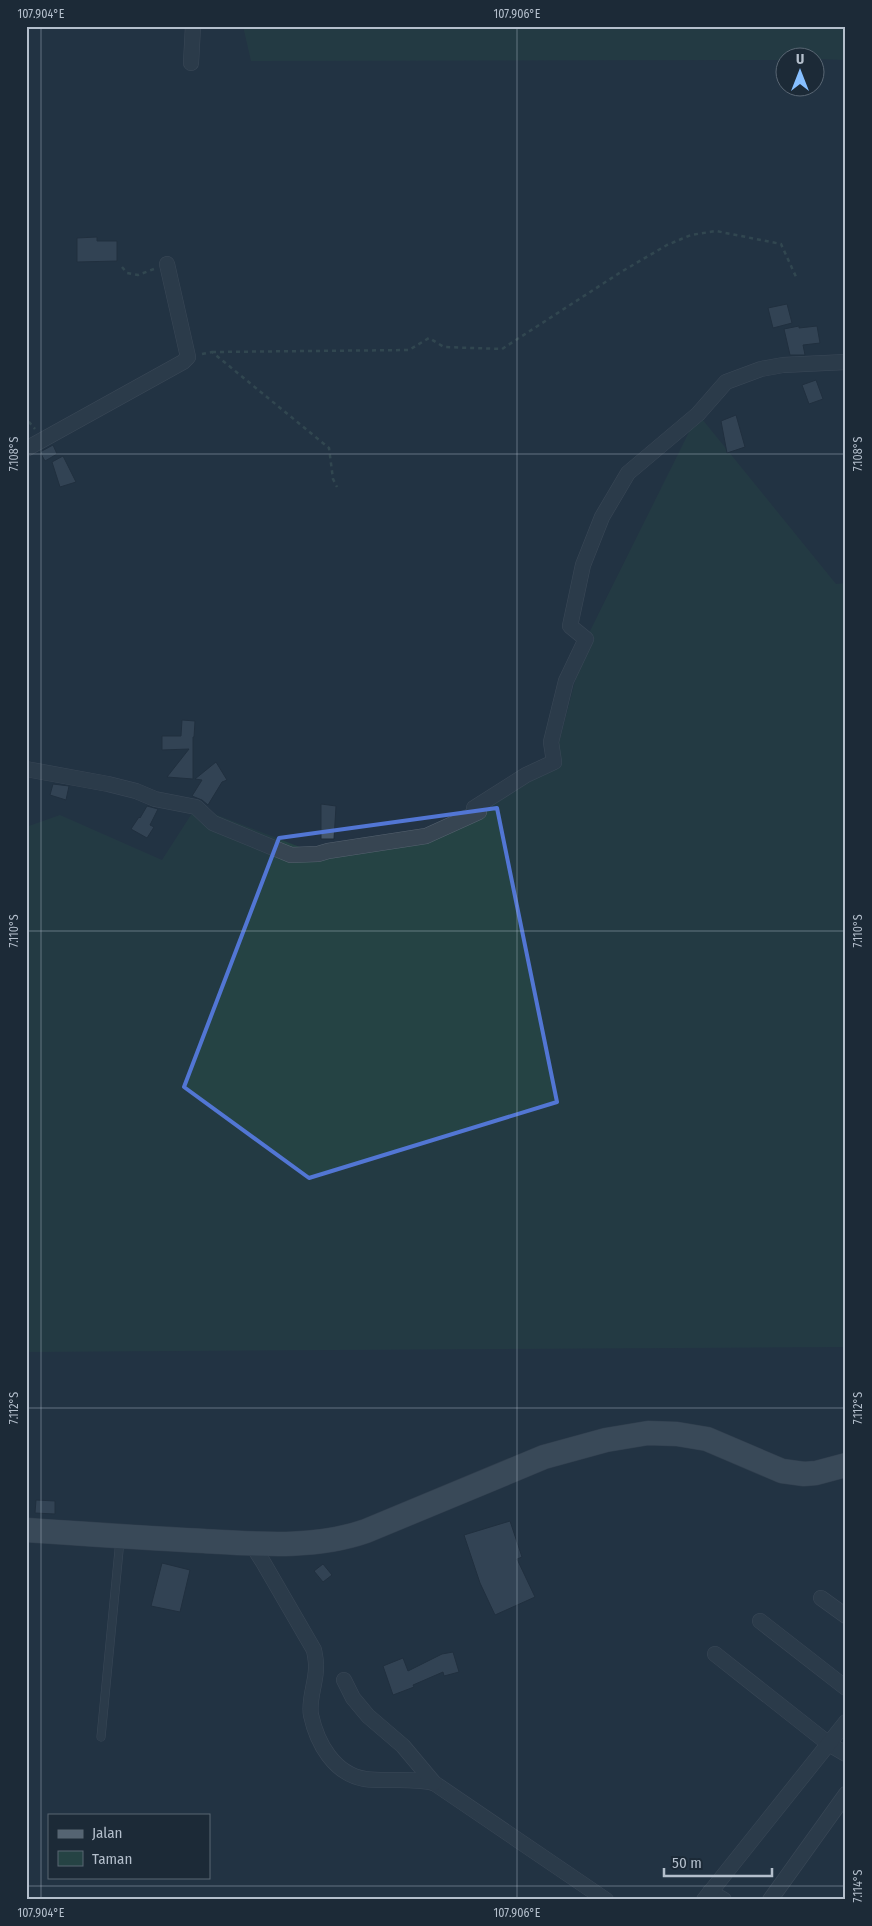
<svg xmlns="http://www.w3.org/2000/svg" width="872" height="1926" font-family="'Fira Sans Condensed',sans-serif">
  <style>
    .green { fill: #254344 }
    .building { fill: #465769; stroke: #1e2c39 }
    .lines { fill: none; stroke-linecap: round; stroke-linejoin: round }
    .service-casing { stroke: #55626f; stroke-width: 9 }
    .minor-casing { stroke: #55626f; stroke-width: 16 }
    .primary-casing { stroke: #414e5b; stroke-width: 25 }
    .path { stroke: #435f60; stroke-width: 2.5; stroke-dasharray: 4 4; stroke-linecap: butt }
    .service { stroke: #374552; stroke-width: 8 }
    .minor { stroke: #374552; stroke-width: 15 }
    .primary { stroke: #556472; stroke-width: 24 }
    .marked { fill: none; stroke: #5276d4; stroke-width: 4; stroke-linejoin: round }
    .ticks { fill: none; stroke: #b4bfcc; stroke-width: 1; stroke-opacity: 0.45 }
    .neatline { fill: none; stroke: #b4bfcc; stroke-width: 2 }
    .ticks-label { font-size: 12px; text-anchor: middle; fill: #b4bfcc }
  </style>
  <rect width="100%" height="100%" fill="#233343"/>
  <!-- green -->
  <g class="green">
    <path d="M 243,26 L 846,26 L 846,60 L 784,58 L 784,60 L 251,61 Z"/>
    <path d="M 698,414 L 836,584 L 846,583 L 846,1347 L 26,1352 L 26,827 L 60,815 L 162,860 L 196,807 L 318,854 L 426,836 L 554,762 L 586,639 Z"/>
  </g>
  <!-- building -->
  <g class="building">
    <path d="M 97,237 L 97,241 L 117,241 L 117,261 L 77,262 L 77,238 Z"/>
    <path d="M 787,304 L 792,323 L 773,328 L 768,308 Z"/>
    <path d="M 799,326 L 799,328 L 817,326 L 820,343 L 803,345 L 805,355 L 790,355 L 784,329 Z"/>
    <path d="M 816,380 L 823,399 L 809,404 L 802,385 Z"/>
    <path d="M 736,415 L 745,447 L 727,453 L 721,421 Z"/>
    <path d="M 53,445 L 57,454 L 45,461 L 40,452 Z"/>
    <path d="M 63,456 L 76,482 L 60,487 L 52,462 Z"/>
    <path d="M 182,720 L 195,721 L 194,737 L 193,737 L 193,779 L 167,777 L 189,749 L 162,750 L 162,736 L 181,736 Z"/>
    <path d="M 216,762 L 227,780 L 222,782 L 208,805 L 202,800 L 192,796 L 202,780 L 195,779 Z"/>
    <path d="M 53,784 L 69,786 L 66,800 L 50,795 Z"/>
    <path d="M 321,804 L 336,806 L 334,839 L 321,839 Z"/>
    <path d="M 147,806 L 158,809 L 150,825 L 154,827 L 147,838 L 131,829 L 139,817 L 140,818 Z"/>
    <path d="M 36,1500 L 55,1501 L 55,1514 L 35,1513 Z"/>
    <path d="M 510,1521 L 522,1557 L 517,1559 L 535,1597 L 495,1615 L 480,1583 L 464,1535 Z"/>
    <path d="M 162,1563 L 190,1570 L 180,1612 L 151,1606 Z"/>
    <path d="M 323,1564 L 332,1575 L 323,1582 L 314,1571 Z"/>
    <path d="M 453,1652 L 459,1672 L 444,1676 L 443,1672 L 413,1685 L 414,1687 L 393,1695 L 383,1666 L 403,1658 L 408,1671 L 442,1654 Z"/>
  </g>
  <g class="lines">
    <!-- service casing -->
    <g class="service-casing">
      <path id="service" d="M 101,1737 L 120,1540"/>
    </g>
    <!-- minor casing -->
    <g class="minor-casing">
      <g id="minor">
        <path d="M 191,63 L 193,26"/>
        <path d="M 26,449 L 183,362 L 188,357 L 167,264"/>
        <path d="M 26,769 L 108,784 L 136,791 L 155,799 L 196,807 L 213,823 L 291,855 L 318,854 L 328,851 L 426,836 L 479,812 L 474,808 L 526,775 L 554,762 L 551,742 L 566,681 L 586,639 L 570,626 L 583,565 L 602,517 L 628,473 L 698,414 L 726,382 L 761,369 L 783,365 L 846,362"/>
        <path d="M 251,1543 L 263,1562 L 314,1650 C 315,1655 316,1660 316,1665 C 317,1681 308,1699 311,1715 C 317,1743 334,1774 365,1779 C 388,1782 410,1777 434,1783 L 606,1900"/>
        <path d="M 821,1598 L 846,1616"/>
        <path d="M 760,1621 L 846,1688"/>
        <path d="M 715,1654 L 829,1744 L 846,1754"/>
        <path d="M 344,1680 L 353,1698 L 368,1716 L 403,1746 L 434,1783"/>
        <path d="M 710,1892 L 724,1900"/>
        <path d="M 704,1900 L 846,1722"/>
        <path d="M 770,1900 L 846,1794"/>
      </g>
    </g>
    <!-- primary casing -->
    <g class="primary-casing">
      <path id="primary" d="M 26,1530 C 86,1534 145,1538 204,1541 C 258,1544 315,1549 366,1531 L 544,1457 L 606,1440 L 648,1433 L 677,1434 L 707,1439 L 782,1471 L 804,1474 L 816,1473 L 846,1465"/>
    </g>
    <!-- path -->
    <g class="path">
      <path d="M 122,267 L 127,273 L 138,275 L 154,269"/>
      <path d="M 212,352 L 409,350 L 429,338 L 444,347 L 502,349 L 621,272 L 667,245 L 691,235 L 716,231 L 781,244 L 797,279"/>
      <path d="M 202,354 L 212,352 L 329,448 L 333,479 L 337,487"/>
      <path d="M 26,414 L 29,422 L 35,429"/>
    </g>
    <!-- service -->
    <use href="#service" class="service"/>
    <!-- minor -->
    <use href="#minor" class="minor"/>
    <!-- primary -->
    <use href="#primary" class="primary"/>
  </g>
  <!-- marked area -->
  <path d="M0 0H872V1926H0ZM 497,808 L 557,1102 L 309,1178 L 184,1087 L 279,838 Z" fill="#233343" fill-opacity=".55" fill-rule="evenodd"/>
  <path class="marked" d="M 497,808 L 557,1102 L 309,1178 L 184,1087 L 279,838 Z"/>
  <!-- ticks -->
  <path class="ticks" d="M 41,26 L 41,1900M 517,26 L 517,1900M 26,454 L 846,454M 26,931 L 846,931M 26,1408 L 846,1408M 26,1886 L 846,1886"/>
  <!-- border -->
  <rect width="872" height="1926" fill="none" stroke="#1c2a37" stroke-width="55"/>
  <!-- legend -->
  <rect x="48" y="1814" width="162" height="65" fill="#1c2a37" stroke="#596673"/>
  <rect x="58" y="1830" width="25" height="8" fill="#556472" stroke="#596673"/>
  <text x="92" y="1838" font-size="15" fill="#b4bfcc">Jalan</text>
  <rect x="58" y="1851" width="25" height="15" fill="#254344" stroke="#596673"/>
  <text x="92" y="1864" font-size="15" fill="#b4bfcc">Taman</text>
  <!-- north arrow -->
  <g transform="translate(800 72)"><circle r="24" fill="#1c2a37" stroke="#596673"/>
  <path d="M0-4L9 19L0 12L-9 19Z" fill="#86bfff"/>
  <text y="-8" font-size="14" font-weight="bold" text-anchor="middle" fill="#b4bfcc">U</text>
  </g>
  <!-- scale -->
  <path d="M664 1868v8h108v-8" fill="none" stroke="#b4bfcc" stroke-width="2.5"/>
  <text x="672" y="1868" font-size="15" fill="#b4bfcc" stroke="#1c2a37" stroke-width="4" paint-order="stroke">50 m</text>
  <rect x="28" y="28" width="816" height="1870" class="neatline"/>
  <g class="ticks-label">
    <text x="41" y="18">107.904°E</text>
    <text x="517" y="18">107.906°E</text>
    <text transform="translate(14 454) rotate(-90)" y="4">7.108°S</text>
    <text transform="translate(858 454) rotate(-90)" y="4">7.108°S</text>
    <text transform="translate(14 931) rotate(-90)" y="4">7.110°S</text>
    <text transform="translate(858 931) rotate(-90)" y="4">7.110°S</text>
    <text transform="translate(14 1408) rotate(-90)" y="4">7.112°S</text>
    <text transform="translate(858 1408) rotate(-90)" y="4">7.112°S</text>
    <text transform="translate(858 1886) rotate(-90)" y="4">7.114°S</text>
    <text x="41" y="1917">107.904°E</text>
    <text x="517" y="1917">107.906°E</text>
  </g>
</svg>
